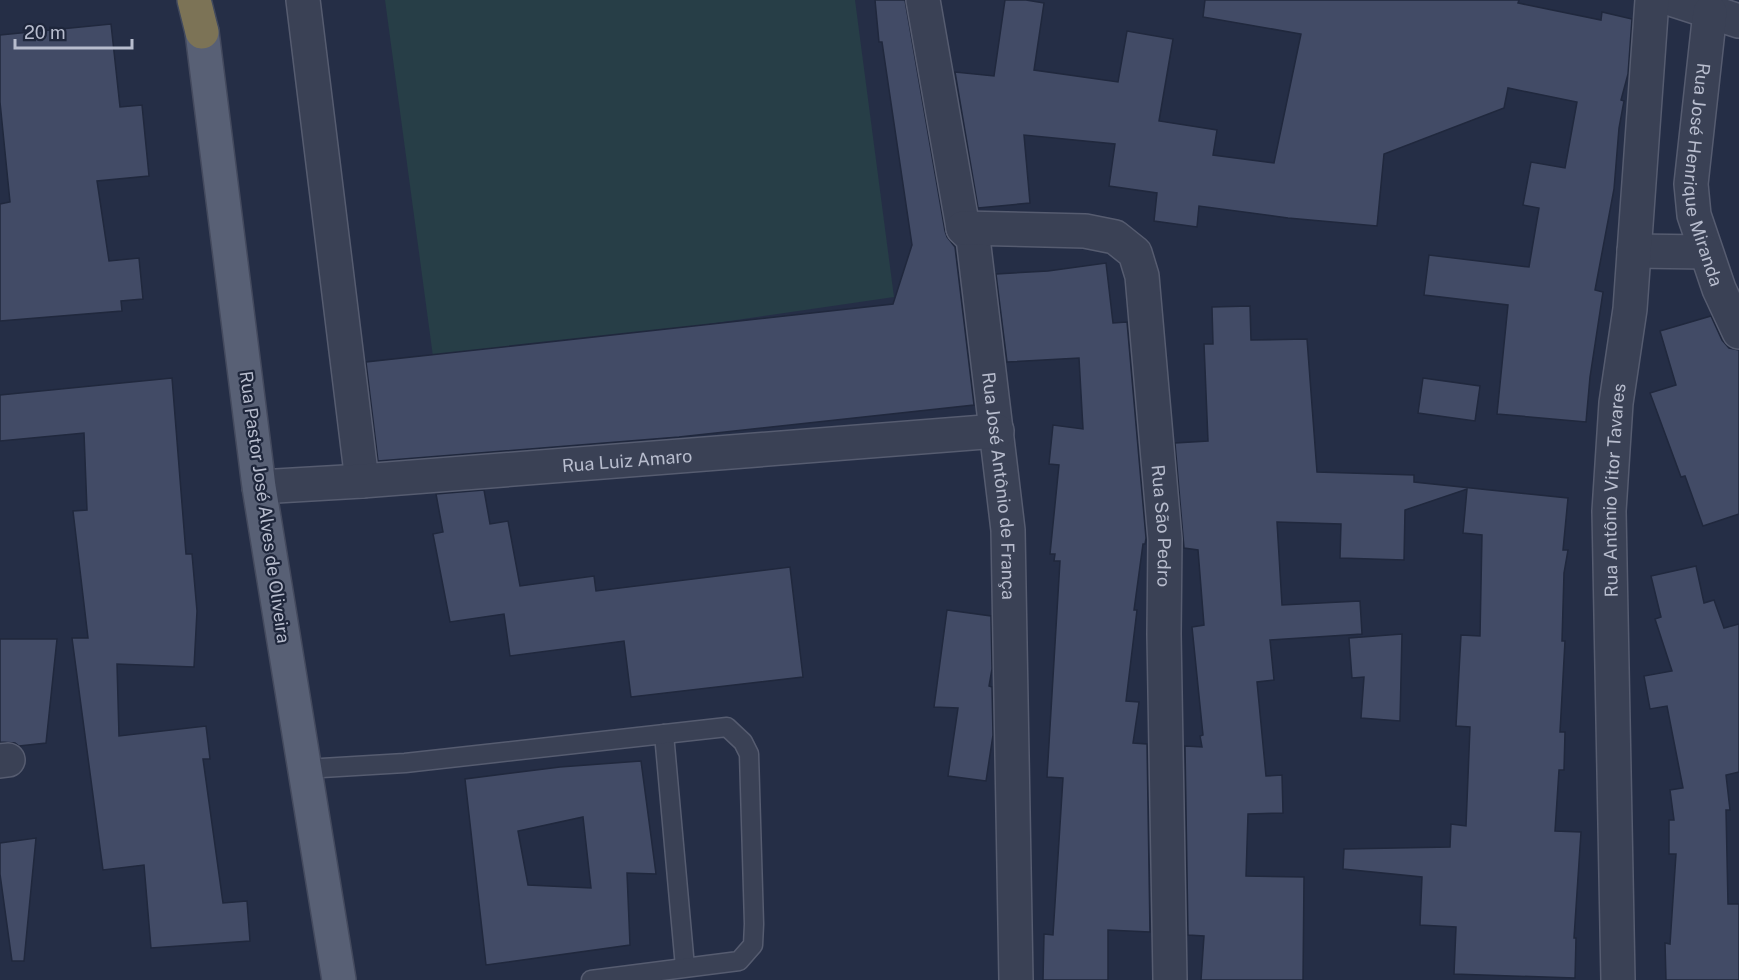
<svg xmlns="http://www.w3.org/2000/svg" width="1739" height="980" font-family="'Public Sans',sans-serif">
  <style>
    .green { fill: #273e47 }
    .building { fill: #424b66; stroke: #20283d; stroke-width: 1.5; fill-rule: evenodd }
    .lines { fill: none; stroke-linecap: round; stroke-linejoin: round }
    .lane-casing { stroke: #565c70; stroke-width: 21 }
    .street-casing { stroke: #565c70; stroke-width: 36 }
    .primary-casing { stroke: #444a5e; stroke-width: 36 }
    .highway-casing { stroke: #41495d; stroke-width: 36 }
    .lane { stroke: #3a4155; stroke-width: 18 }
    .street { stroke: #3a4155; stroke-width: 33 }
    .primary { stroke: #586075; stroke-width: 33 }
    .highway { stroke: #7c7356; stroke-width: 33 }
    .labels { text-anchor: middle; dominant-baseline: central; stroke-width: 4.5; stroke-linejoin: round; paint-order: stroke }
    .street-label { font-size: 18px; fill: #b8bdce; stroke: #1e263b }
  </style>
  <rect width="100%" height="100%" fill="#252e46"/>
  <!-- green -->
  <path class="green" d="M 385,0 L 855,0 L 894,297 L 434,364 Z"/>
  <!-- building -->
  <g class="building">
    <path d="M 875,0 L 905,0 L 945,231 L 947,237 L 955,247 L 974,405 L 679,437 L 378,461 L 366,362 L 893,304 L 912,245 L 882,42 L 879,42 Z"/>
    <path d="M 1005,0 L 1026,0 L 1044,3 L 1034,70 L 1118,82 L 1127,31 L 1173,39 L 1159,121 L 1217,130 L 1213,155 L 1274,163 L 1301,34 L 1203,17 L 1205,0 L 1519,0 L 1518,3 L 1601,20 L 1602,12 L 1632,19 L 1628,74 L 1621,100 L 1624,101 L 1619,128 L 1614,189 L 1595,290 L 1603,292 L 1590,377 L 1586,422 L 1497,414 L 1508,305 L 1424,295 L 1429,255 L 1529,267 L 1539,208 L 1523,205 L 1531,162 L 1565,168 L 1577,102 L 1508,88 L 1504,108 L 1384,154 L 1377,226 L 1288,218 L 1199,206 L 1197,227 L 1154,221 L 1157,193 L 1109,186 L 1115,144 L 1024,135 L 1030,203 L 978,208 L 955,72 L 994,76 Z"/>
    <path d="M 111,24 L 120,107 L 142,105 L 149,176 L 97,181 L 109,261 L 139,258 L 143,299 L 121,301 L 122,311 L 0,321 L 0,204 L 10,202 L 0,102 L 0,35 Z"/>
    <path d="M 1106,263 L 1113,323 L 1127,322 L 1146,538 L 1145,544 L 1143,544 L 1134,610 L 1137,610 L 1126,701 L 1139,702 L 1133,743 L 1147,744 L 1150,932 L 1108,930 L 1108,980 L 1043,980 L 1044,934 L 1053,935 L 1063,778 L 1047,777 L 1060,561 L 1054,561 L 1055,554 L 1050,554 L 1059,465 L 1049,464 L 1053,425 L 1083,429 L 1079,358 L 1007,362 L 996,274 L 1048,271 Z"/>
    <path d="M 1250,306 L 1251,340 L 1307,339 L 1317,472 L 1414,475 L 1414,482 L 1568,498 L 1563,550 L 1568,550 L 1564,573 L 1562,641 L 1565,641 L 1560,732 L 1565,732 L 1564,770 L 1559,770 L 1555,831 L 1581,832 L 1574,938 L 1576,938 L 1575,978 L 1454,974 L 1456,927 L 1420,925 L 1422,877 L 1343,869 L 1344,849 L 1450,847 L 1451,824 L 1466,826 L 1470,727 L 1456,726 L 1461,635 L 1480,636 L 1482,535 L 1463,533 L 1467,489 L 1405,510 L 1404,560 L 1340,558 L 1341,524 L 1277,522 L 1282,605 L 1360,601 L 1362,634 L 1270,640 L 1274,680 L 1257,682 L 1266,776 L 1282,775 L 1283,813 L 1248,814 L 1246,876 L 1304,877 L 1303,980 L 1201,980 L 1204,936 L 1188,935 L 1185,746 L 1202,747 L 1200,736 L 1203,735 L 1192,627 L 1204,625 L 1198,550 L 1184,548 L 1175,443 L 1208,441 L 1204,344 L 1213,344 L 1212,307 Z"/>
    <path d="M 1711,316 L 1722,340 L 1729,348 L 1739,350 L 1739,514 L 1703,526 L 1685,476 L 1681,477 L 1650,393 L 1676,385 L 1660,331 Z"/>
    <path d="M 172,378 L 186,554 L 192,554 L 197,611 L 194,667 L 117,664 L 119,736 L 206,726 L 210,759 L 203,759 L 223,903 L 247,901 L 250,941 L 151,948 L 144,865 L 103,870 L 72,638 L 88,638 L 73,511 L 87,510 L 84,433 L 0,441 L 0,395 Z"/>
    <path d="M 1423,378 L 1480,386 L 1475,421 L 1418,413 Z"/>
    <path d="M 484,490 L 490,524 L 508,521 L 520,586 L 594,576 L 596,591 L 790,567 L 803,677 L 631,697 L 624,641 L 510,656 L 504,614 L 450,622 L 433,534 L 443,532 L 436,494 Z"/>
    <path d="M 1696,566 L 1704,603 L 1714,600 L 1724,628 L 1739,624 L 1739,772 L 1726,775 L 1730,810 L 1726,810 L 1728,904 L 1739,904 L 1739,980 L 1666,980 L 1665,943 L 1670,944 L 1676,854 L 1669,854 L 1669,820 L 1674,820 L 1670,790 L 1683,788 L 1667,706 L 1650,709 L 1644,676 L 1672,671 L 1655,619 L 1661,617 L 1651,576 Z"/>
    <path d="M 947,610 L 991,616 L 992,669 L 989,686 L 992,687 L 993,735 L 986,781 L 948,776 L 958,708 L 934,707 Z"/>
    <path d="M 1402,634 L 1400,721 L 1361,718 L 1364,677 L 1352,678 L 1349,638 Z"/>
    <path d="M 0,639 L 57,639 L 46,743 L 19,746 L 15,743 L 0,742 Z"/>
    <path d="M 641,761 L 656,874 L 627,873 L 630,945 L 486,965 L 465,779 L 560,767 ZM 583,817 L 591,888 L 528,885 L 518,831 Z"/>
    <path d="M 36,838 L 24,961 L 12,961 L 0,874 L 0,843 Z"/>
  </g>
  <g class="lines">
    <!-- lane casing -->
    <g class="lane-casing">
      <g id="lane">
        <path d="M 664,734 L 685,967"/>
        <path d="M 305,769 L 405,763 L 727,727 L 743,742 L 749,754 L 754,924 L 753,945 L 739,961 L 591,980"/>
      </g>
    </g>
    <!-- street casing -->
    <g class="street-casing">
      <g id="street">
        <path d="M 303,0 L 362,481"/>
        <path id="s1" d="M 923,0 L 963,228 L 973,238 L 1008,530 L 1016,980"/>
        <path d="M 1674,0 L 1739,21"/>
        <path id="s2" d="M 1710,12 L 1691,184 L 1694,215 L 1719,289 L 1739,332"/>
        <path id="s3" d="M 963,228 L 1085,231 L 1115,237 L 1135,253 L 1142,276 L 1165,539 L 1164,634 L 1170,980"/>
        <path d="M 1634,251 L 1705,252"/>
        <path id="s4" d="M 259,487 L 362,481 L 997,431"/>
        <path d="M 0,761 L 8,760"/>
        <path id="s5" d="M 1618,980 L 1609,511 L 1616,403 L 1630,309 L 1652,0"/>
      </g>
    </g>
    <!-- primary casing -->
    <g class="primary-casing">
      <path id="primary" d="M 202,32 L 259,487 L 339,980"/>
    </g>
    <!-- highway casing -->
    <g class="highway-casing">
      <path id="highway" d="M 194,0 L 202,32"/>
    </g>
    <!-- lane -->
    <use href="#lane" class="lane"/>
    <!-- street -->
    <use href="#street" class="street"/>
    <!-- primary -->
    <use href="#primary" class="primary"/>
    <!-- highway -->
    <use href="#highway" class="highway"/>
  </g>
  <g class="labels">
    <!-- street labels -->
    <g class="street-label">
      <text stroke="none"><textPath href="#s2" startOffset="165">Rua José Henrique Miranda</textPath></text>
      <text stroke="none"><textPath href="#s4" startOffset="369">Rua Luiz Amaro</textPath></text>
      <text stroke="none"><textPath href="#s1" startOffset="495">Rua José Antônio de França</textPath></text>
      <text stroke="none"><textPath href="#s5" startOffset="490">Rua Antônio Vitor Tavares</textPath></text>
      <text transform="translate(265 507) rotate(82)">Rua Pastor José Alves de Oliveira</text>
      <text stroke="none"><textPath href="#s3" startOffset="453">Rua São Pedro</textPath></text>
    </g>
  </g>
  <!-- scale -->
  <path d="M15 39v9h117v-9" fill="none" stroke="#b8bdce" stroke-width="3"/>
  <text x="24" y="39" font-size="18" fill="#b8bdce" stroke="#1e263b" stroke-width="4.5" paint-order="stroke">20 m</text>
</svg>
